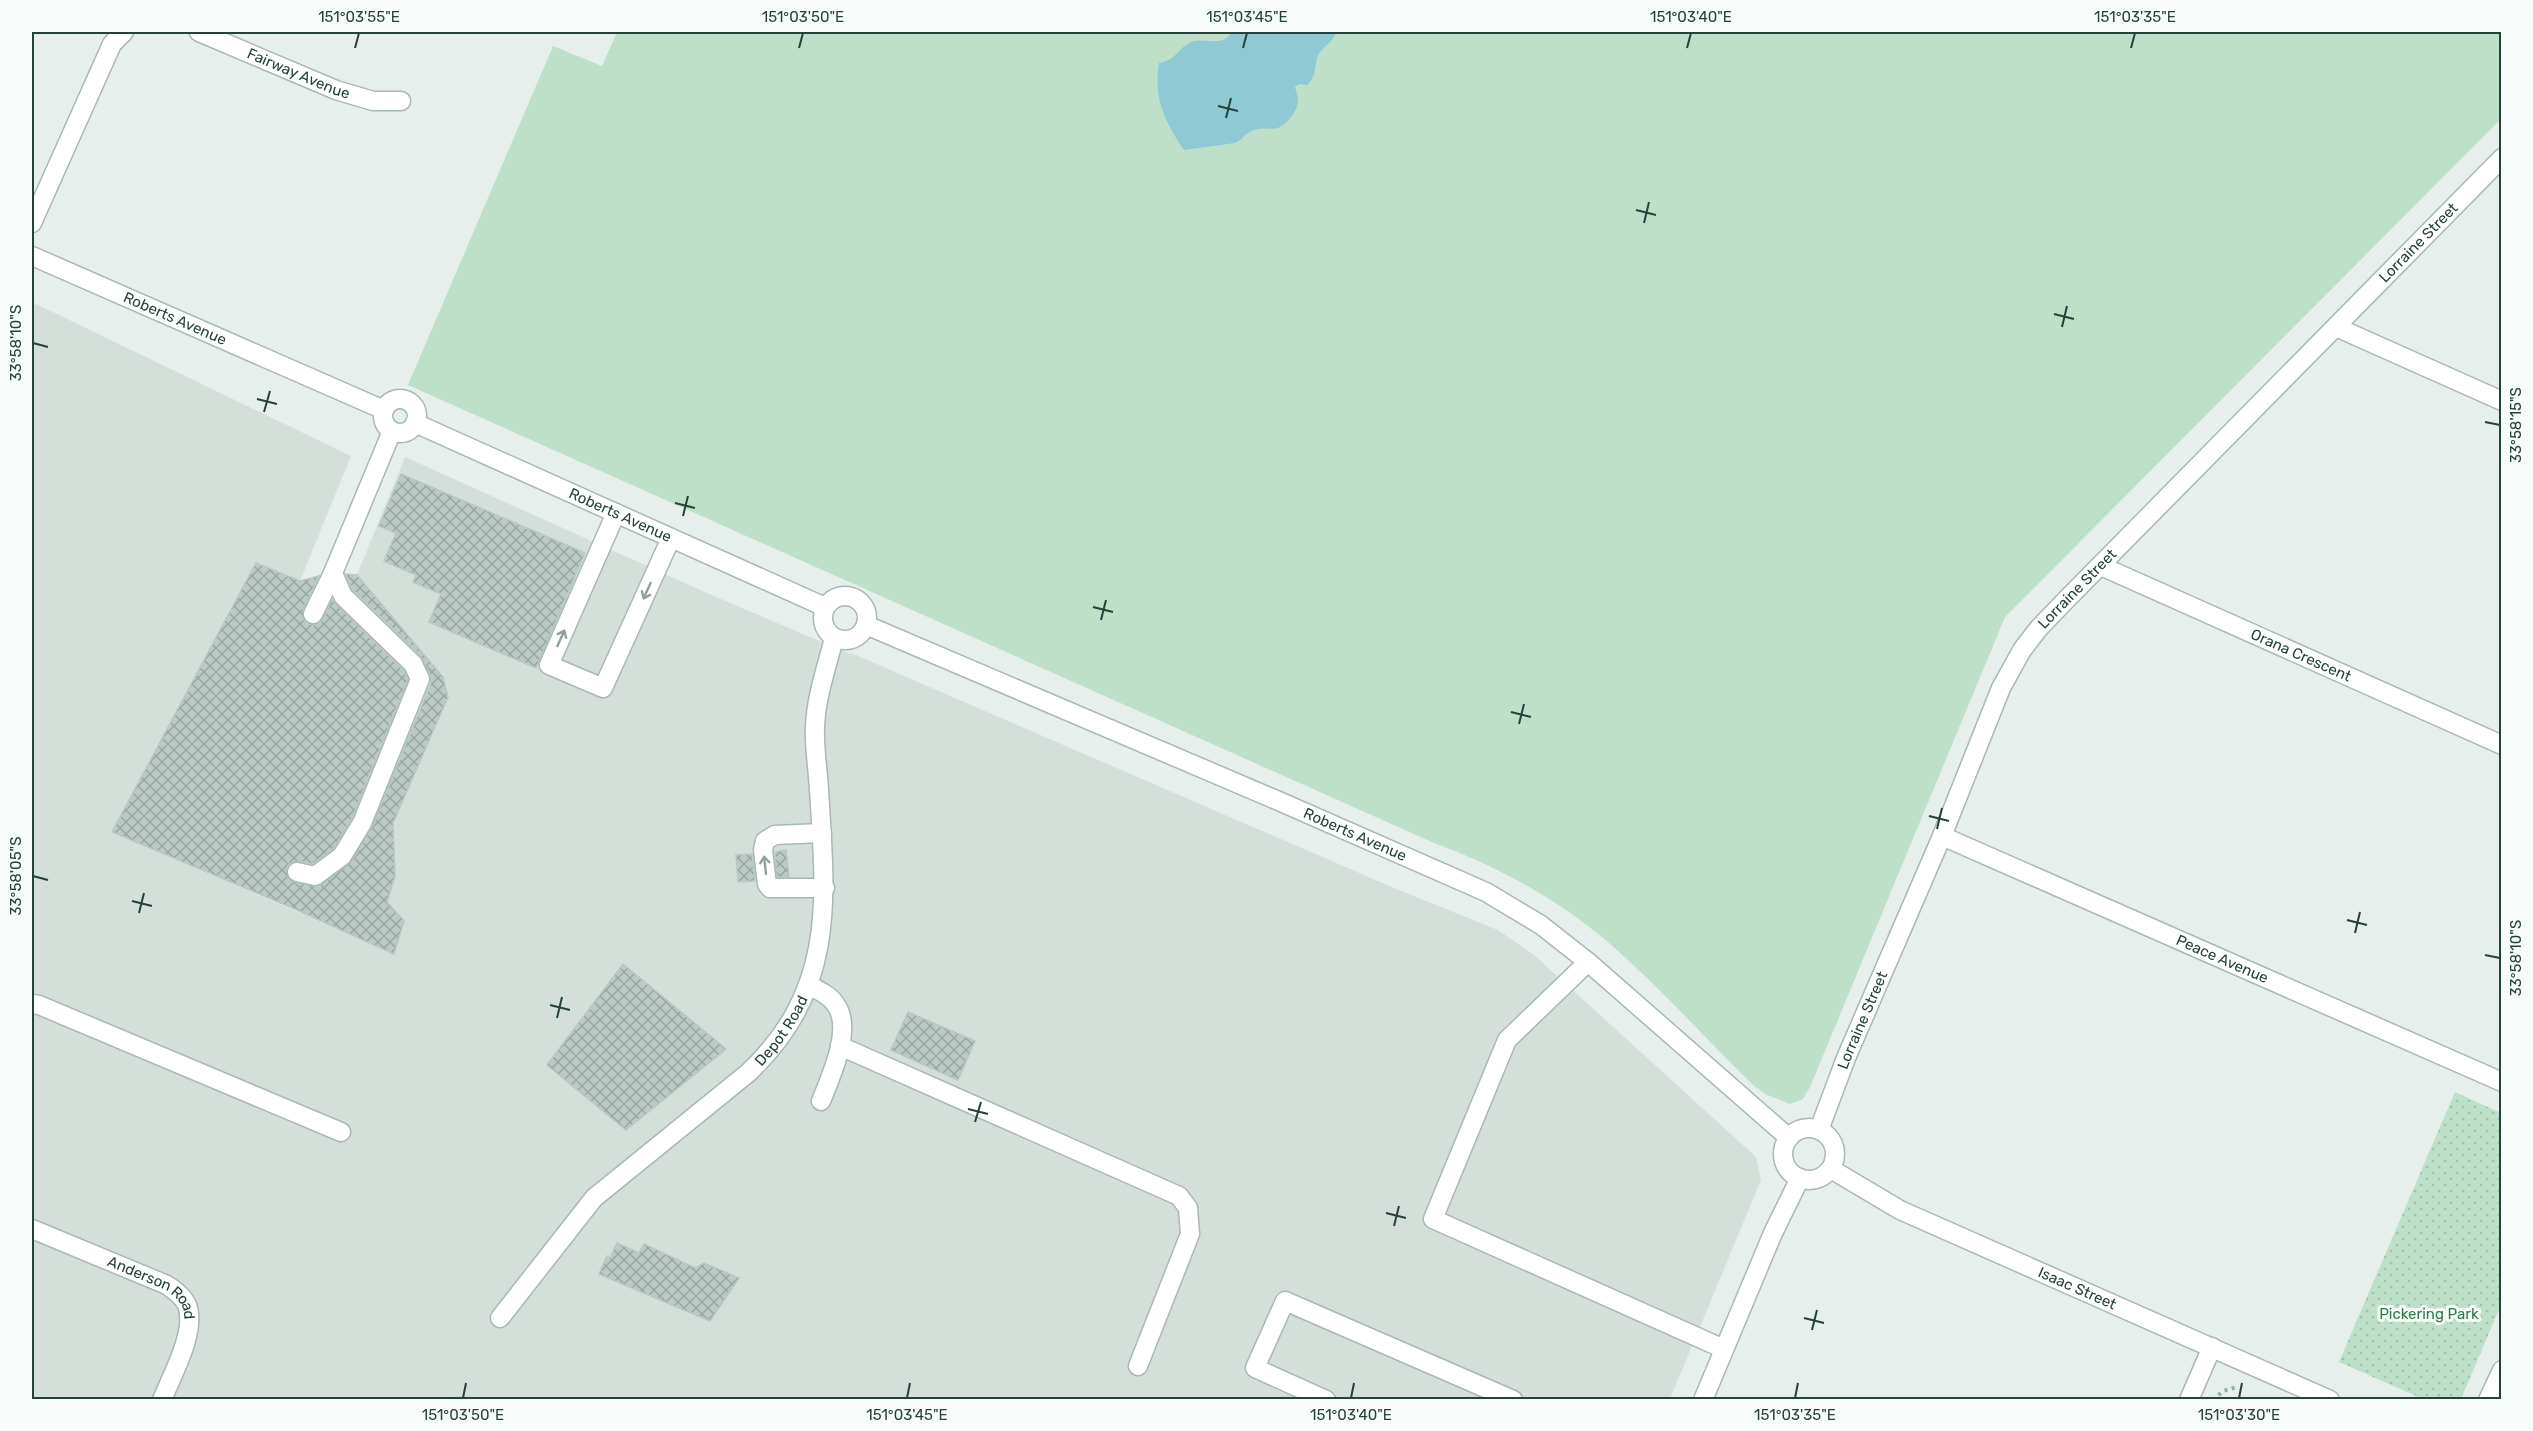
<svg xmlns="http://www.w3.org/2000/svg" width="2533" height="1431" font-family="Rubik,sans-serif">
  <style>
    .built { fill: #d4dfda }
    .green { fill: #bfe0c8 }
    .park { fill: url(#park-dots) }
    .water { fill: #8ec9d4 }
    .building { fill: url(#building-cross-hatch); stroke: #b8c9c2; stroke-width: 1.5 }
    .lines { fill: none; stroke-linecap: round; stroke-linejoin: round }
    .minor-casing { stroke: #a8b8b2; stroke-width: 21 }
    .path { stroke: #86b3a5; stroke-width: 4; stroke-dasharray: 3 4.5; stroke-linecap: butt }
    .minor { stroke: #fff; stroke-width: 18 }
    .oneway { stroke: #92a09c }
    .ticks { fill: none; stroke: #24423a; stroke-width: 2 }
    .labels { text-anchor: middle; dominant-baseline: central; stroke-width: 6; stroke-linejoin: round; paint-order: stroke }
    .street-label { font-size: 15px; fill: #24423a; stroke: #f7fbf9 }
    .park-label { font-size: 15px; fill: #2d7a4b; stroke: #f7fbf9 }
    .neatline { fill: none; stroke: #24423a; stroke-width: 2 }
    .ticks-label { font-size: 15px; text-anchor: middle; fill: #24423a }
  </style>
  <defs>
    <pattern id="park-dots" width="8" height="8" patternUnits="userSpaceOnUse" patternTransform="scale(1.5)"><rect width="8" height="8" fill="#bfe0c8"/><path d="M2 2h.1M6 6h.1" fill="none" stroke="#a4c1ad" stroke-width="1.8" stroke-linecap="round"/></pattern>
    <pattern id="building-cross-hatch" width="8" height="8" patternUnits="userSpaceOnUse" patternTransform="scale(1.5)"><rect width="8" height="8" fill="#bbcac4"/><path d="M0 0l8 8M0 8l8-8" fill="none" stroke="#98a6a0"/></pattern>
  </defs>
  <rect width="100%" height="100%" fill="#e6efeb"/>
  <!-- built -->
  <path class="built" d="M 32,302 L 351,456 L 300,581 L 256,563 L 112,832 L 395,954 L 404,921 L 387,902 L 395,875 L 393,823 L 448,697 L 443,677 L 357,575 L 405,457 L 707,593 L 850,654 L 851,653 L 1394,888 L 1498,930 L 1534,955 L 1756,1157 L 1761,1180 L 1670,1399 L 32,1399 Z"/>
  <!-- green -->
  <path class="green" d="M 617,32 L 2501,32 L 2501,119 L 2005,617 L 1810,1087 L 1803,1099 L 1790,1104 L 1765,1094 L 1753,1085 C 1708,1041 1665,993 1618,951 C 1565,903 1500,867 1434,843 L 408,385 L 553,46 L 602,66 Z"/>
  <!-- park -->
  <path class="park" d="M 2455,1092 L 2501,1113 L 2501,1305 L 2461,1399 L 2423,1399 L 2339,1362 Z"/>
  <!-- water -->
  <path class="water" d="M 1232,32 L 1336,32 C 1333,44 1320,47 1317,58 C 1314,69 1316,77 1307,85 L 1299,84 L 1295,87 C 1296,91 1298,96 1298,101 C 1298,110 1287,125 1278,128 C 1271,130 1262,127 1254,130 C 1244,133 1243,140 1235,143 L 1184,150 C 1165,122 1153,98 1159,63 C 1178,59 1178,48 1191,42 C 1205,37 1223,48 1232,32 Z"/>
  <!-- building -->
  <g class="building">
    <path d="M 401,474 L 585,553 L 536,668 L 429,622 L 441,594 L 413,582 L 416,575 L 384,561 L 396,533 L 379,526 Z"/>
    <path d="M 256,563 L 300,581 L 319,576 L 303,610 L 304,621 L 313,625 L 320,623 L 332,600 L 404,671 L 408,679 L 352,818 L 334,848 L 312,864 L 299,861 L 289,864 L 286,870 L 290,881 L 318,887 L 351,862 L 372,827 L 431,683 L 430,675 L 421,656 L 352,589 L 346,574 L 357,575 L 443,677 L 448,697 L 393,823 L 395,876 L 387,902 L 404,921 L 394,954 L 290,907 L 112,832 Z"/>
    <path d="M 786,850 L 789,877 L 777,877 L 775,852 Z"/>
    <path d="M 752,854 L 755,881 L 738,882 L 736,855 Z"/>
    <path d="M 623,964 L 726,1049 L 626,1130 L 547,1065 Z"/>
    <path d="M 908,1012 L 975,1041 L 958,1080 L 891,1050 Z"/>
    <path d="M 617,1243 L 639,1253 L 644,1244 L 695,1268 L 704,1263 L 739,1278 L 710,1321 L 599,1274 L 607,1256 L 610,1258 Z"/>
  </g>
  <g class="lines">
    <!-- minor casing -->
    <g class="minor-casing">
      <g id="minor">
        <path id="s1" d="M 199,32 L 336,90 L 373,101 L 401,101"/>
        <path d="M 32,223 L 112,44 L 124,32"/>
        <path id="s2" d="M 32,256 L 384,410"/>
        <path d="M 2336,327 L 2502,401"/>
        <circle cx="400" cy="416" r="17"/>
        <path id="s3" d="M 415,423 L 825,607"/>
        <path d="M 616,513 L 549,665 L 603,688 L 671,538"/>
        <path id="s4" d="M 2101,566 L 2502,745"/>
        <circle cx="845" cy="618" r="22"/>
        <path d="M 313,614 L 333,573 L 392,431"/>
        <path id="s5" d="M 866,625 L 1281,802 L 1486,892 L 1541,925 L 1588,962 L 1789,1138"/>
        <path d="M 822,833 L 775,835 L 765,841 L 763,850 L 767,884 L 770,888 L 825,888"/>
        <path id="s6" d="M 1942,836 L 2502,1082"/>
        <path d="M 297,872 L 315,876 L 342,856 L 362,823 L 420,679 L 413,664 L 343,596 L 333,573"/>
        <path d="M 1588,962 L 1507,1040 L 1433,1219 L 1724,1349"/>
        <path d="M 809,985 C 819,991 830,995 836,1005 C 853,1029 831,1076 821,1101"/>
        <path d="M 32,1004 L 39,1005 L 341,1132"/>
        <path d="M 840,1046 L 1179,1196 L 1188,1208 L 1190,1234 L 1138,1366"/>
        <circle cx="1809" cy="1154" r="26"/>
        <path id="s7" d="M 1819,1130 L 1846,1058 L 1942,836 L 2001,688 L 2022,650 L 2039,628 L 2063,603 L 2502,158"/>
        <path id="s8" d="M 1831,1169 L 1900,1210 L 2330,1400"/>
        <path id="s9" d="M 32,1229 L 167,1285 C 174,1290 183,1296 187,1305 C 197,1331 172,1375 162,1400"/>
        <path id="s10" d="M 500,1318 L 594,1198 L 748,1073 C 836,990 826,901 819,790 C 818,769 814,748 815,727 C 816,697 827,666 834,638"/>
        <path d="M 1326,1400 L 1255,1368 L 1285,1301 L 1513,1400"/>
        <path d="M 1703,1400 L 1773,1233 L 1800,1178"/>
        <path d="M 2189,1400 L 2212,1347"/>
        <path d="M 2488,1400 L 2502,1370"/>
      </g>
    </g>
    <!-- path -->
    <path class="path" d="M 2213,1400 L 2223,1391 L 2237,1387"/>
    <!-- minor -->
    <use href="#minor" class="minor"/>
  </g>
  <!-- one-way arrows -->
  <defs><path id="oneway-shaft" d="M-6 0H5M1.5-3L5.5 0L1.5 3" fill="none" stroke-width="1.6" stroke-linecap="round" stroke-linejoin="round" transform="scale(1.5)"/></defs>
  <g class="oneway">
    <use href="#oneway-shaft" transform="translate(647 591) rotate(114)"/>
    <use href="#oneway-shaft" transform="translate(561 638) rotate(-66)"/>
    <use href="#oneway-shaft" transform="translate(765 865) rotate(-96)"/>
  </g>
  <!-- ticks -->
  <path class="ticks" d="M 355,48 L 359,33M 799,48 L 803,33M 1243,48 L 1247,33M 1687,48 L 1691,33M 2131,48 L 2135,33M 1218,106 L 1238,111M 1226,118 L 1231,98M 1636,210 L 1656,215M 1644,223 L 1649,202M 2054,314 L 2074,319M 2062,327 L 2067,306M 33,343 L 48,347M 257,399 L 277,404M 264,412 L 270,391M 2485,422 L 2500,425M 675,503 L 695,508M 683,516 L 688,496M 1093,607 L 1113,612M 1101,620 L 1106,600M 1511,712 L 1531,717M 1519,724 L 1524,704M 1929,816 L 1949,821M 1937,829 L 1942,808M 33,876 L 48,880M 132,901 L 152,906M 139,913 L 144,893M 2347,920 L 2367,925M 2355,933 L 2360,912M 2485,955 L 2500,958M 550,1005 L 570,1010M 557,1018 L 562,997M 968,1109 L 988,1114M 975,1122 L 981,1102M 1386,1213 L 1406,1218M 1394,1226 L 1399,1206M 1804,1318 L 1824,1323M 1812,1330 L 1817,1310M 463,1398 L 466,1383M 907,1398 L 910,1383M 1351,1398 L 1354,1383M 1795,1398 L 1798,1383M 2239,1398 L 2242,1383"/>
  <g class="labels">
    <!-- street labels -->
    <g class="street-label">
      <text stroke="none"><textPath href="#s1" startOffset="108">Fairway Avenue</textPath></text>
      <text stroke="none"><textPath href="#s7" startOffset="1090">Lorraine Street</textPath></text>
      <text stroke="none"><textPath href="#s2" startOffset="156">Roberts Avenue</textPath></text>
      <text stroke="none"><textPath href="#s3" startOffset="225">Roberts Avenue</textPath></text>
      <text stroke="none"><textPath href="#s7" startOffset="604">Lorraine Street</textPath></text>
      <text stroke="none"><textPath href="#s4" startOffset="219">Orana Crescent</textPath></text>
      <text stroke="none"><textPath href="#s5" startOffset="532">Roberts Avenue</textPath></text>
      <text stroke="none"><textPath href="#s6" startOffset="306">Peace Avenue</textPath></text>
      <text stroke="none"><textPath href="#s7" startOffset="118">Lorraine Street</textPath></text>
      <text stroke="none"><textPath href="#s10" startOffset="405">Depot Road</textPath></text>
      <text stroke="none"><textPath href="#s8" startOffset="274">Isaac Street</textPath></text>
      <text stroke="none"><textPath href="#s9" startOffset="136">Anderson Road</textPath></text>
    </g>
    <!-- park labels -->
    <g class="park-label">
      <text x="2429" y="1314">Pickering Park</text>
    </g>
  </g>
  <!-- border -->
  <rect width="2533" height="1431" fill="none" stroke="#f7fbf9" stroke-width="66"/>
  <rect x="33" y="33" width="2467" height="1365" class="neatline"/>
  <g class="ticks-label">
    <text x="359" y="22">151°03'55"E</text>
    <text x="803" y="22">151°03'50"E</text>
    <text x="1247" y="22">151°03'45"E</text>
    <text x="1691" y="22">151°03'40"E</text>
    <text x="2135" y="22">151°03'35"E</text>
    <text transform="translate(16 343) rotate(-90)" y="5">33°58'10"S</text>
    <text transform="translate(2516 425) rotate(-90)" y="5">33°58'15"S</text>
    <text transform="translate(16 876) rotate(-90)" y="5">33°58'05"S</text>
    <text transform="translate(2516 958) rotate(-90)" y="5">33°58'10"S</text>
    <text x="463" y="1420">151°03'50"E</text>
    <text x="907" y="1420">151°03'45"E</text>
    <text x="1351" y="1420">151°03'40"E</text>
    <text x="1795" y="1420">151°03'35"E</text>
    <text x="2239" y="1420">151°03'30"E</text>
  </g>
</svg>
